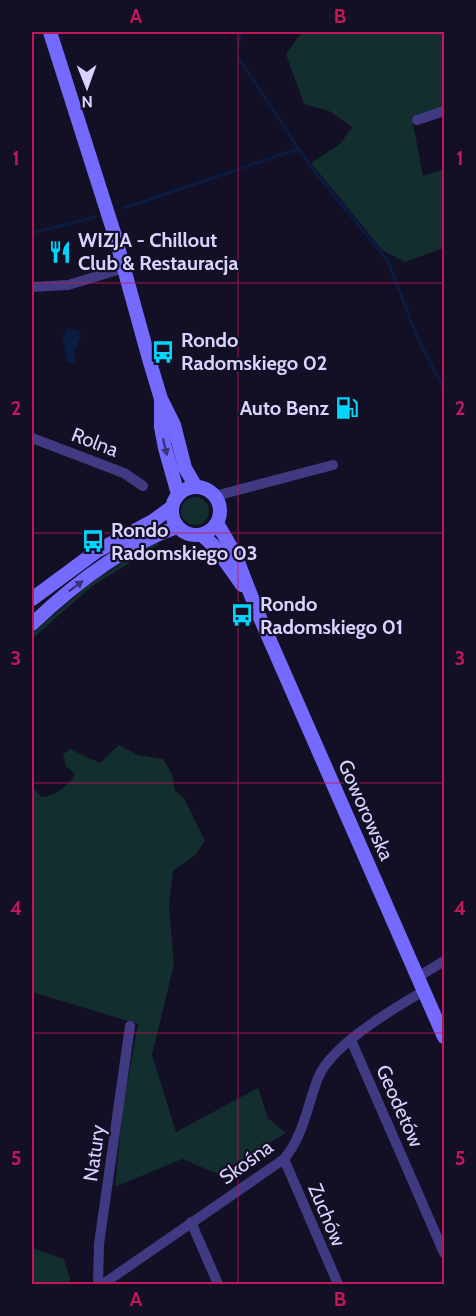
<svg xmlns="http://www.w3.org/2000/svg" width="476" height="1316" font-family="Cabin,sans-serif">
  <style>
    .green { fill: #122e2e }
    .water { fill: #0a1c42 }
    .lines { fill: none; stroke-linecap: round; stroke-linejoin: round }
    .stream { stroke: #0a1c42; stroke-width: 3 }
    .street { stroke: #403a83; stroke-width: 10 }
    .secondary { stroke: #756afe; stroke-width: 14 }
    .oneway { fill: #3a337b }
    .grid { fill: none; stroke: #c2185b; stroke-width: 1.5; stroke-opacity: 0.55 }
    .labels { text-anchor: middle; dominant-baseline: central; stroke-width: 4.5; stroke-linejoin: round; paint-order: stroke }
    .poi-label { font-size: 20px; font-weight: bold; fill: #dad2ff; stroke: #130f24; text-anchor: start }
    .street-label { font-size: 20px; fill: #dad2ff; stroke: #130f24 }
    .neatline { fill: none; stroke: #c2185b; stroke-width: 2 }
    .grid-label { font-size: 20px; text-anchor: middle; font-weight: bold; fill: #c2185b }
  </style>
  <rect width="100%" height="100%" fill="#130f24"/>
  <!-- green -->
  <g class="green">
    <path d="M 302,32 L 444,32 L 444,107 L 412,118 L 423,176 L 444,169 L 444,248 L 405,262 L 383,251 L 311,163 L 340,144 L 352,127 L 329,111 L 304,104 L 286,54 Z"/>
    <circle cx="195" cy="511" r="14"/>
    <path d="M 156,541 L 158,545 L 91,587 L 32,639 L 32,634 L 88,585 Z"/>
    <path d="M 119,745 L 138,755 L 163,759 L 172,774 L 175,791 L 184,798 L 205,841 L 195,855 L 173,871 L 169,906 L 174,964 L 152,1055 L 176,1132 L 258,1088 L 268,1118 L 286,1133 L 218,1174 L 182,1159 L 115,1187 L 123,1106 L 138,1024 L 32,992 L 32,786 L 41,797 C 56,796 67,787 75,774 L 66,766 L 63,754 L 70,749 L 100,763 Z"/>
    <path d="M 32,1248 L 64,1259 L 70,1279 L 68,1284 L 32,1284 Z"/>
  </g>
  <!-- water -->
  <path class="water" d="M 67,328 L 78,330 L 81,336 L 75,351 L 76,360 L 73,363 L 67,362 L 62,335 Z"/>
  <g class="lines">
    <!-- stream -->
    <g class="stream">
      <path d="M 238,45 L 242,32"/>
      <path d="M 239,59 L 310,166 L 388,261 L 418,339 L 444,389"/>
      <path d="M 124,208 L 298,149"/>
      <path d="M 32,233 L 95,217"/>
    </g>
    <!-- street -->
    <g class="street">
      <path d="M 417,120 L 444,111"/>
      <path d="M 32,287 L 68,285 L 124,268"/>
      <path d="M 32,438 L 124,473 L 143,486"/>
      <path d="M 215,496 L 333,465"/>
      <path d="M 418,977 L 444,961"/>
      <path d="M 351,1040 L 444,1253"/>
      <path d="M 284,1159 L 338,1284"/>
      <path d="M 191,1222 L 218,1284"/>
      <path d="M 98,1284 L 99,1244 L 130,1026"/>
      <path d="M 103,1284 L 284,1159 C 304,1135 307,1106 318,1078 C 331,1045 394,1008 424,991"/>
    </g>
    <!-- secondary -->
    <g class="secondary">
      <path d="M 50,32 L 115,236 L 149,359 L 161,399 L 174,425 L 185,468 L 196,487"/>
      <path d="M 161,403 L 161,427 L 165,448 L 178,494"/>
      <circle cx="196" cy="511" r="24"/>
      <path d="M 217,523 L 235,554 L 257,611 L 444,1037"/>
      <path d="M 202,535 L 215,547 L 242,585"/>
      <path d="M 32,599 L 97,551 L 153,521 L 172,507"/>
      <path d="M 32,624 C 73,585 123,546 177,527"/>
    </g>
  </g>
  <!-- one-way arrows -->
  <defs><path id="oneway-solid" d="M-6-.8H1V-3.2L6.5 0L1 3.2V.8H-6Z" transform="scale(1.5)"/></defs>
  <g class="oneway">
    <use href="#oneway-solid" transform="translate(165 447) rotate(77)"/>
    <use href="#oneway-solid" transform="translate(76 586) rotate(-37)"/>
  </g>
  <!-- grid -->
  <path class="grid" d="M 238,32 L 238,1284M 32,283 L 444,283M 32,533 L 444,533M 32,783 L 444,783M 32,1033 L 444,1033"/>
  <!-- icons -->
  <defs>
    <g id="restaurant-bare" transform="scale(1.8)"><path d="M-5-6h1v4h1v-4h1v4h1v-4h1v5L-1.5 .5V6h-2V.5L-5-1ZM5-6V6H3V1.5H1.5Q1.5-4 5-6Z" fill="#02d5fb" stroke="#130f24" stroke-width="2.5" paint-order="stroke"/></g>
    <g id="bus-bare" transform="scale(1.8)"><path d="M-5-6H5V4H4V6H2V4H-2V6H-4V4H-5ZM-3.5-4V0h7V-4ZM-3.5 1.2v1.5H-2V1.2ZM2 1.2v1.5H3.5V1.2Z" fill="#02d5fb" stroke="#130f24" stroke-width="2.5" paint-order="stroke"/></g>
    <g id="fuel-bare" transform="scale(1.8)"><path d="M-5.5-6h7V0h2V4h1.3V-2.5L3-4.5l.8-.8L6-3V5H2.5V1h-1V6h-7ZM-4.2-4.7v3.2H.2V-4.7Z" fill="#02d5fb" stroke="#130f24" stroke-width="2.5" paint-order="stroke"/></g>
  </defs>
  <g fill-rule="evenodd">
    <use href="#restaurant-bare" x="60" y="252"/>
    <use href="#bus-bare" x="163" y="352"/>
    <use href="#fuel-bare" x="347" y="408"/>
    <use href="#bus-bare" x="93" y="541"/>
    <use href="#bus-bare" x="242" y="615"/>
  </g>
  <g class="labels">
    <!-- poi labels -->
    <g class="poi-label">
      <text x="78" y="240">WIZJA - Chillout<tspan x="78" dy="23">Club &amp; Restauracja</tspan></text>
      <text x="181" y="340">Rondo<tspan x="181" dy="23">Radomskiego 02</tspan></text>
      <text x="329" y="408" text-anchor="end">Auto Benz</text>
      <text x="111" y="530">Rondo<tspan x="111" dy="23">Radomskiego 03</tspan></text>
      <text x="260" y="604">Rondo<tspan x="260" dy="23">Radomskiego 01</tspan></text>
    </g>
    <!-- street labels -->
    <g class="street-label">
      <text transform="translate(95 442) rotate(21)">Rolna</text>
      <text transform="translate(366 810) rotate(66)">Goworowska</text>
      <text transform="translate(400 1106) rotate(66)">Geodetów</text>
      <text transform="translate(94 1153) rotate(-82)">Natury</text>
      <text transform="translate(246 1162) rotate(-36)">Skośna</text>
      <text transform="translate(327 1215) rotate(67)">Zuchów</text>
    </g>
  </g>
  <!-- border -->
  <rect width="476" height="1316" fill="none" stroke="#130f24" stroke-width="66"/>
  <!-- north arrow -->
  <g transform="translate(87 87) rotate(179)" stroke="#130f24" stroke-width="4.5" paint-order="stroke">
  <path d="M0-4.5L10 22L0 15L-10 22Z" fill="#dad2ff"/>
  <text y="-9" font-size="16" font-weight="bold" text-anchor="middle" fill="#dad2ff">N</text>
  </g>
  <rect x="33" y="33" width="410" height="1250" class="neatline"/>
  <g class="grid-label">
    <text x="136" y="23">A</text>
    <text x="340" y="23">B</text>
    <text x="16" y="165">1</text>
    <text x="460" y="165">1</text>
    <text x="16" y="415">2</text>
    <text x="460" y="415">2</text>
    <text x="16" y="665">3</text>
    <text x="460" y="665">3</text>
    <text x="16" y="915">4</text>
    <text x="460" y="915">4</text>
    <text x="16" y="1165">5</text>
    <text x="460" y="1165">5</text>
    <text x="136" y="1306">A</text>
    <text x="340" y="1306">B</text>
  </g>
</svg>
